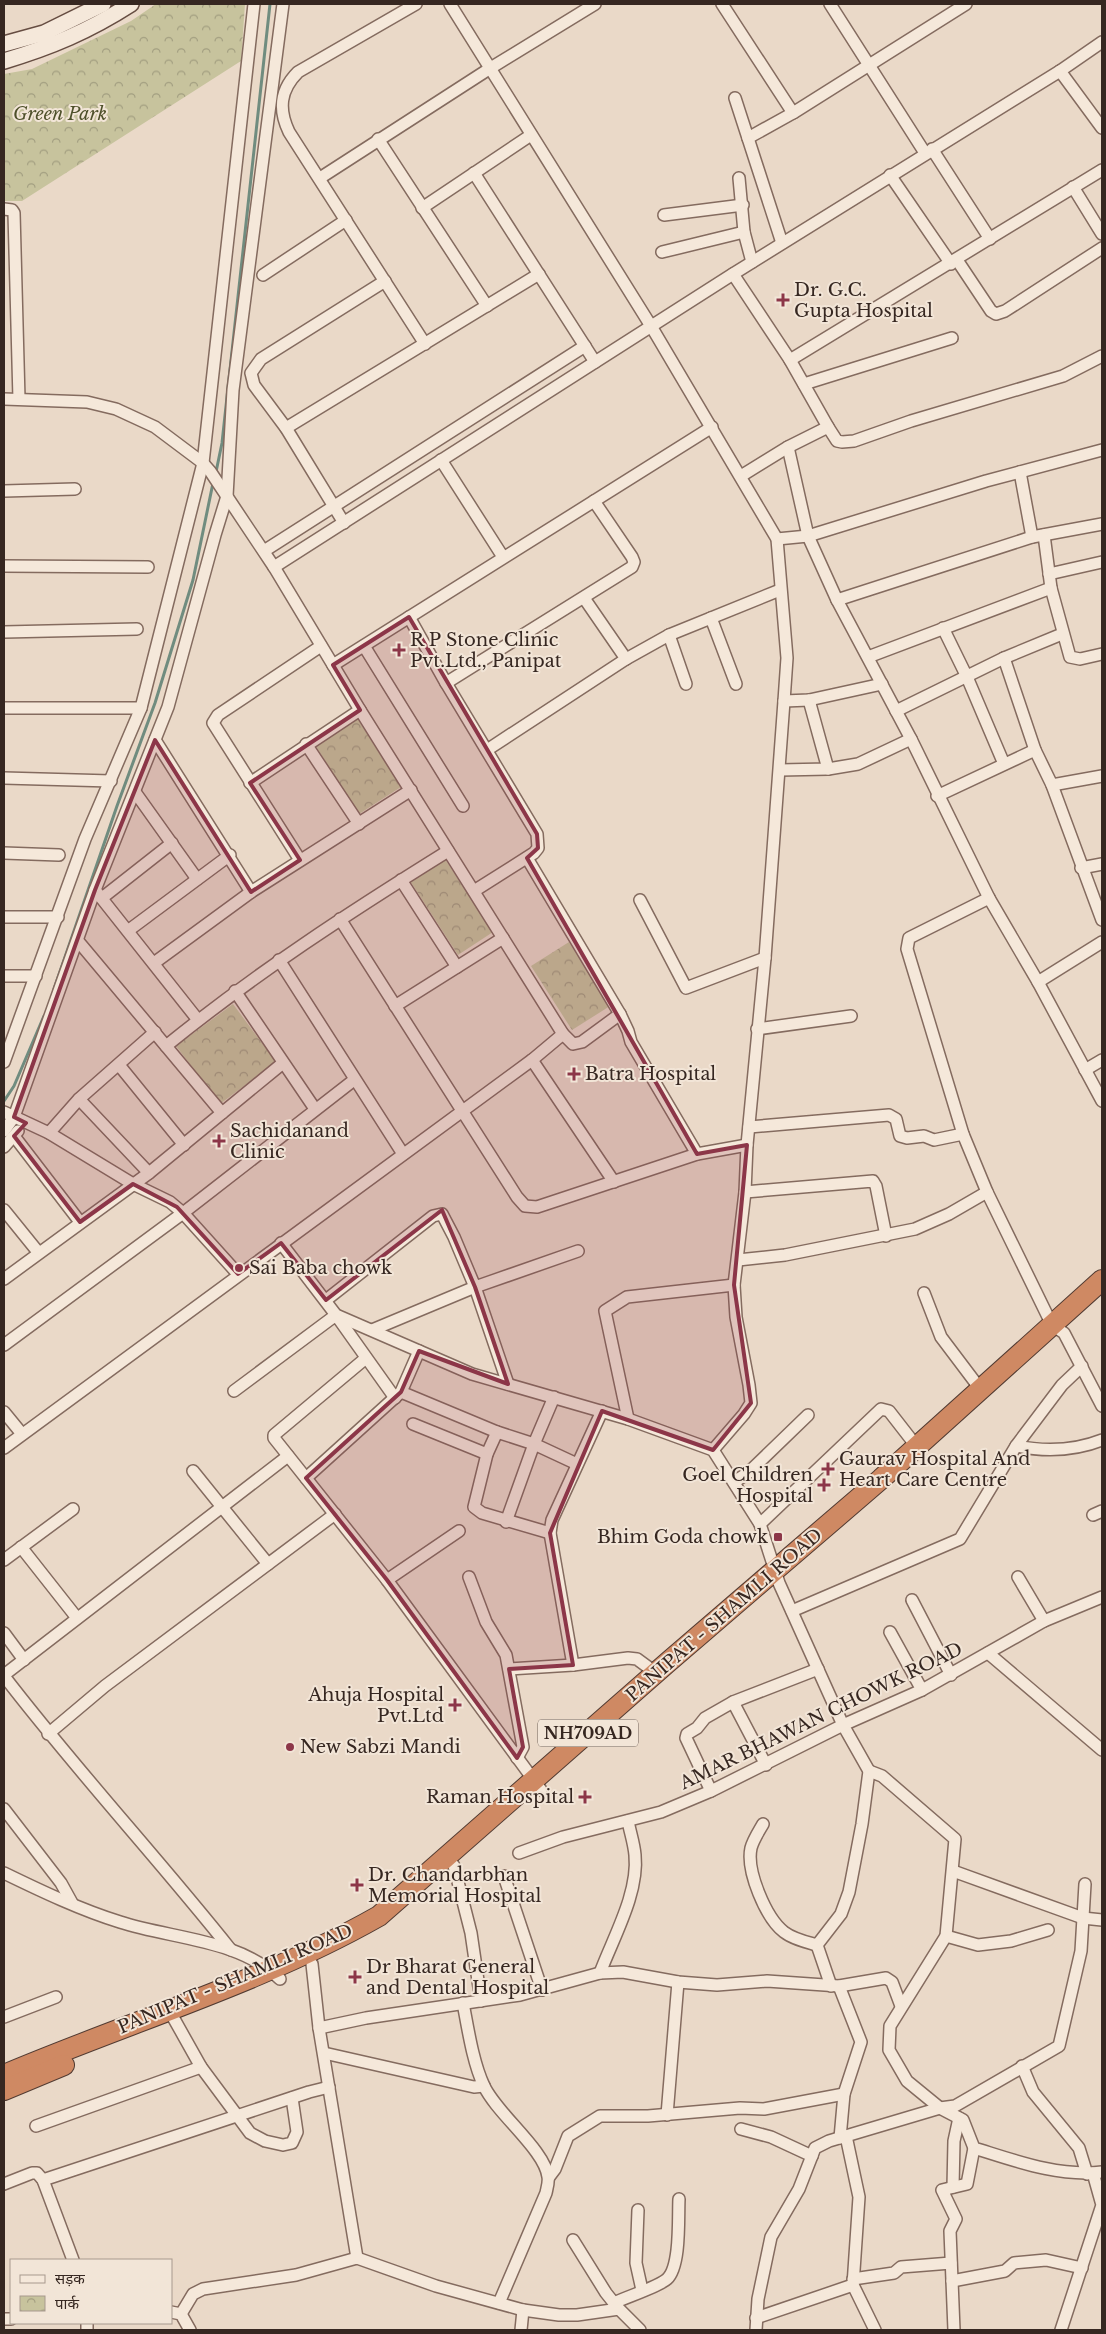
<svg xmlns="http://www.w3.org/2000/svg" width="1106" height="2334" font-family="'Libre Baskerville','Noto Sans Devanagari',serif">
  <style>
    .park { fill: url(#park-crowns) }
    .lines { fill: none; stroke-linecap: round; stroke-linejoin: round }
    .stream { stroke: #708c7f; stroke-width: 3 }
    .street-casing { stroke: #846b5f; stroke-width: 14 }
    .secondary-casing { stroke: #664d42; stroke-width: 18 }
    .highway-casing { stroke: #523b32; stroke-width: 22 }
    .street { stroke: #f5e8da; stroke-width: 11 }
    .secondary { stroke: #f5e8da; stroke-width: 15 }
    .highway { stroke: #cf8963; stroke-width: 20 }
    .marked { fill: #8c3648; fill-opacity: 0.2; stroke: #8c3648; stroke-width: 4; stroke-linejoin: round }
    .poi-dot { fill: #8c3648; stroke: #f2e5d7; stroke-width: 2 }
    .labels { text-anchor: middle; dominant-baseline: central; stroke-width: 4; stroke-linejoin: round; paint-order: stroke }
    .shield { fill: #f2e5d7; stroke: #6e6058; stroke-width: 1 }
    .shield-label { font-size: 16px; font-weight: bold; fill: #362721 }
    .park-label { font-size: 18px; font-style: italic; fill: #4e502a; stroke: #f2e5d7 }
    .poi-label { font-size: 18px; fill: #362721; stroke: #f2e5d7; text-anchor: start }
    .street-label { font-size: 18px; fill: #362721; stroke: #f2e5d7 }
  </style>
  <defs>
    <pattern id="park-crowns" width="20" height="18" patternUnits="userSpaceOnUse" patternTransform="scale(1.25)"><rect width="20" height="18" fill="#c7c39d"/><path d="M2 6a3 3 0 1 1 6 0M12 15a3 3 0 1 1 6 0" fill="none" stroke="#a29e80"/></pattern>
  </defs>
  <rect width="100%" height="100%" fill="#ead9c8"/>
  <!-- park -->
  <g class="park">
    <path d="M 156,4 L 245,4 L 241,61 L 22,201 L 4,201 L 4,74 L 32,69 L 131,21 Z"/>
    <path d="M 357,718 L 401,787 L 359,814 L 315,745 Z"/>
    <path d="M 445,859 L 493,932 L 458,955 L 410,881 Z"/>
    <path d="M 569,942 L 610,1006 L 572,1030 L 531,966 Z"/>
    <path d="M 233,1004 L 276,1062 L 220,1104 L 176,1046 Z"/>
  </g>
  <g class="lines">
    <!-- stream -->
    <g class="stream">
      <path d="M 216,472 L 222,443 L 270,4"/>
      <path d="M 54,989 L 117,806 L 155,703 L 193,580 L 213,483"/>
      <path d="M 4,1101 L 14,1086 L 44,1016"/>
    </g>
    <!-- street casing -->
    <g class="street-casing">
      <g id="street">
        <path d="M 416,4 L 298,72 C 280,90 278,109 289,132 L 425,344"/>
        <path d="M 450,4 L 651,326 L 777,539 L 787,658 L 784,701 L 765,958 L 747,1145 L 745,1192 L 734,1285 L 736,1317 L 749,1385 L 751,1403 L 744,1414 L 713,1450"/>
        <path d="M 722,4 L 793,113"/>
        <path d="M 830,4 L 925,153"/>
        <path d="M 1060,71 L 1102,128"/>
        <path d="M 735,98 L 782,243"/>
        <path d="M 748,138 L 793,113 L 966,4"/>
        <path d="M 378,139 L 487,306"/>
        <path d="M 932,149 L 990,239"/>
        <path d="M 474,173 L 595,362"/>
        <path d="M 890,175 L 951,264"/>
        <path d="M 320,178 L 489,69 L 595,4"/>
        <path d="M 739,178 L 744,232 L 752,262"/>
        <path d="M 1073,187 L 1102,234"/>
        <path d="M 422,208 L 531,135"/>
        <path d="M 4,209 L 12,210 L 14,213 L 19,399"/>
        <path d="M 664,215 L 743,205"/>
        <path d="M 662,252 L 744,232"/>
        <path d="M 957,260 L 991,311 L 996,314 L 1005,311 L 1102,248"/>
        <path d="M 733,274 L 790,360 L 828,427 L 837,441 L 842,442 L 854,441 L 911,421 L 1063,376 L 1102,356"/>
        <path d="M 263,275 L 346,220"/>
        <path d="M 790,360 L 1102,170"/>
        <path d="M 804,384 L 952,338"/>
        <path d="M 4,399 L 87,402 L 116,409 L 155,427 L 203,463 L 210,471 L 274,567 L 360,710 L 563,1034 L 573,1044 L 582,1042 L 620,1014"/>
        <path d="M 286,428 L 539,274"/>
        <path d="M 788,447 L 808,536 L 837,600 L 911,739 L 989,898 L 1038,982 L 1102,1101"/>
        <path d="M 441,460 L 503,557"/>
        <path d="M 1020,472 L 1032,537"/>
        <path d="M 741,476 L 788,447 L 828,427"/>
        <path d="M 4,491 L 75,489"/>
        <path d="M 344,523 L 286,428 L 254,385 L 251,373 L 261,359 L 385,281"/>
        <path d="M 1044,535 L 1051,588 L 1070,657 L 1080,659 L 1102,654"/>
        <path d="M 777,539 L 808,536 L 986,481 L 1102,450"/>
        <path d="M 264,551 L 585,346"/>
        <path d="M 4,566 L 148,567"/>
        <path d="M 274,567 L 733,274 L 1060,71 L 1102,42"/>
        <path d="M 1049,574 L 1102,562"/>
        <path d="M 584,598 L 626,659"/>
        <path d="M 837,600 L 1032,537 L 1102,524"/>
        <path d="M 409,617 L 446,683 L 537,834 L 538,848 L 534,853 L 474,891"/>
        <path d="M 711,618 L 736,684"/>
        <path d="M 943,628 L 967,677 L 1004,764"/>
        <path d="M 4,632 L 137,629"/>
        <path d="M 669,635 L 686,684"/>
        <path d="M 364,646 L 463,806"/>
        <path d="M 868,657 L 1051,588"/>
        <path d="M 1004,658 L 1035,750 L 1052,785 L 1102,920"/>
        <path d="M 333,665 L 712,427"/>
        <path d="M 446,683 L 632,567 L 634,562 L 632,557 L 594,501"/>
        <path d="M 809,700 L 828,769"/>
        <path d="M 784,701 L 809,700 L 882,684"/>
        <path d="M 4,708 L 141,708"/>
        <path d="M 896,711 L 1004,658 L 1062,634"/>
        <path d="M 155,740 L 251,892"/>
        <path d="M 306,744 L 359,824"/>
        <path d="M 487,750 L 626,659 L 669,635 L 780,590"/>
        <path d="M 780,770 L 828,769 L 858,764 L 911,739"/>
        <path d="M 4,778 L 111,781"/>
        <path d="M 250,783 L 360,710"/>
        <path d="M 1052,785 L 1102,776"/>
        <path d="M 135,792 L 197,879"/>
        <path d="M 937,796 L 1035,750"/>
        <path d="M 4,853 L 59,855"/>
        <path d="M 527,858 L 620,1014 L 628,1031 L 631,1042 L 697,1154"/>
        <path d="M 300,860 L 213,723 L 218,715 L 321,646"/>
        <path d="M 1081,868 L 1102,864"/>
        <path d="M 401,880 L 457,967"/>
        <path d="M 95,890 L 198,1020"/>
        <path d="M 102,898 L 172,843"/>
        <path d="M 989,898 L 909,938 L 907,949 L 963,1134 L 987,1192 L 1052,1325 L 1064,1333 L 1102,1406"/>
        <path d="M 640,900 L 686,988 L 765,958"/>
        <path d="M 4,917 L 58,917"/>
        <path d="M 340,919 L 517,1197 L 525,1206 L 537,1207 L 697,1154 L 747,1145"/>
        <path d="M 129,930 L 230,855"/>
        <path d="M 78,941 L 222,1113"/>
        <path d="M 279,960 L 403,1154"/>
        <path d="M 154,963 L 251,892 L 411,790"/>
        <path d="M 4,976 L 36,976"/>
        <path d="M 1038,982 L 1102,942"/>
        <path d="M 235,991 L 315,1109"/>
        <path d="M 395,1006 L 503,938"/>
        <path d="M 757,1029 L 851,1016"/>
        <path d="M 166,1046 C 256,973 350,912 448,851"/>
        <path d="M 532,1060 L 614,1182"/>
        <path d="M 4,1062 L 85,839 L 141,708 L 203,463 L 254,4"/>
        <path d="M 119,1065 L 184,1145"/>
        <path d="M 1085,1070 L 1102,1060"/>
        <path d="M 79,1099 L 149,1173"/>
        <path d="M 4,1112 L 49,1133 L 133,1184 L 170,1202 L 183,1213 L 238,1274"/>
        <path d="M 749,1127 L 889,1115 L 896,1119 L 900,1136 L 907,1138 L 924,1136 L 934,1140 L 963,1134"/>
        <path d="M 4,1131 L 14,1117 L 95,890 L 168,707 L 215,535 L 227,496 L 233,390 L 283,4"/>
        <path d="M 49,1133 L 79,1099 L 155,1032"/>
        <path d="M 14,1136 L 80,1222"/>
        <path d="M 4,1147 L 18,1131"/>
        <path d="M 745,1192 L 873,1181 L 876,1186 L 886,1236"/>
        <path d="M 4,1210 L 38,1252"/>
        <path d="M 281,1243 L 336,1315 L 472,1374 L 628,1419 L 713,1450 L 760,1524 L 779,1583 L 843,1725 L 869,1771 L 862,1824 L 849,1892 L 841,1914 L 817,1945 L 831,1986"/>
        <path d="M 738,1260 L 785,1255 L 915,1229 L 949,1214 L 987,1192"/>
        <path d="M 4,1279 L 149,1173 L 283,1063"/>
        <path d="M 924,1293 L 941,1337 L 981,1390"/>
        <path d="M 326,1300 L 433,1216 L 442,1214 L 454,1237 L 475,1287 L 508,1384"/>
        <path d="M 372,1330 L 475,1287 L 578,1251"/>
        <path d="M 4,1345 L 183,1213 L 354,1080"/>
        <path d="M 366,1358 L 274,1435 L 274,1438 L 387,1580 L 541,1790"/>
        <path d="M 234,1391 L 336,1315 L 395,1398"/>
        <path d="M 401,1392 L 497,1432 L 534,1444 L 577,1464"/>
        <path d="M 4,1412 L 22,1434"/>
        <path d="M 628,1419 L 605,1311 L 627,1297 L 734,1285"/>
        <path d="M 413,1424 L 487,1454"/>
        <path d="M 497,1432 L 487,1454 L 474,1507 L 482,1513 L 550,1533"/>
        <path d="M 1016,1446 C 1046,1452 1074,1451 1102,1440"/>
        <path d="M 4,1448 L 532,1060 L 563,1034"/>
        <path d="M 193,1471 L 268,1564"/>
        <path d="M 306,1478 L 401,1392 L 419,1351"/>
        <path d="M 734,1482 L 748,1473 L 808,1415"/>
        <path d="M 1093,1515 L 1102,1511"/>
        <path d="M 506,1522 L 534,1444 L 554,1397"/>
        <path d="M 760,1524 L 881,1409 L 889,1411 L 917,1447"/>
        <path d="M 21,1547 L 77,1618"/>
        <path d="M 4,1560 L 73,1509"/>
        <path d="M 469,1577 L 486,1622 L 506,1655 L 523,1747 L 517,1758"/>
        <path d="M 1018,1577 L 1044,1621"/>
        <path d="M 387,1580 L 459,1531"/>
        <path d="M 912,1600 L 951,1675"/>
        <path d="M 792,1611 L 960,1539 L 1016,1446 L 1062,1385 L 1082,1366"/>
        <path d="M 890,1632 L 922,1690"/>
        <path d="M 4,1633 L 24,1660"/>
        <path d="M 988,1653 L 1102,1750"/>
        <path d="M 573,1665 L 550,1533 L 552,1520 L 602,1411"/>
        <path d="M 509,1669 L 573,1665 L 628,1658 L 637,1659 L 656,1673"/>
        <path d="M 4,1675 L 288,1456"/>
        <path d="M 4,1676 C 76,1770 157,1857 231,1950"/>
        <path d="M 733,1702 L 766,1765"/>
        <path d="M 48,1734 L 105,1686 L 335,1514"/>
        <path d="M 869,1771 L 882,1776 L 955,1839 L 946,1936 L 890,2026 L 889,2050 L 907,2081 L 940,2108 L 963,2120 L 974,2148 C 1016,2161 1058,2177 1102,2172"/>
        <path d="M 711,1791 L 686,1738 L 687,1734 L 697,1728 L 705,1718 L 733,1702 L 818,1669"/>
        <path d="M 4,1809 L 61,1883 L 72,1903"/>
        <path d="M 763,1824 C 759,1831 753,1840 751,1848 C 746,1871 766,1918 784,1932 C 793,1939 806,1942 817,1945"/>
        <path d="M 519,1853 L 563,1837 L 661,1812 L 711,1791 L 843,1725 L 922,1690 L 1044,1621 L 1102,1597"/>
        <path d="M 447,1857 L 454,1866 L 471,1933 L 481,2001"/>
        <path d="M 953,1871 L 1083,1918 L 1102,1920"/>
        <path d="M 4,1873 C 41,1891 81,1910 120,1922 C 172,1939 239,1939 280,1979"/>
        <path d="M 504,1876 L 542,1990"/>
        <path d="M 946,1936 L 978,1945 L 1011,1941 L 1048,1930"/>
        <path d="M 312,1964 L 319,2028 L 357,2258"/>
        <path d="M 600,1973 C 613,1938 639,1893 635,1855 C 634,1843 630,1832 628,1821"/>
        <path d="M 839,1986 L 861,2042 L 844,2094 L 840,2138"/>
        <path d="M 463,2003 C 468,2029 473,2063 484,2086 C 497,2114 545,2150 548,2177 C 549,2182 547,2188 546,2193 L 499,2303"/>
        <path d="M 169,2010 L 201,2067 L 250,2133 L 265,2141 L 283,2145 L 292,2143 L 297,2132 L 292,2098"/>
        <path d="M 4,2017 L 56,1997"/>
        <path d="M 319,2028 L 366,2018 L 520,1995 L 600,1973 L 623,1972 L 678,1982 L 717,1985 L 767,1981 L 839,1986 L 886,1978 L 892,1982 L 901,2006"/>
        <path d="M 324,2053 L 474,2087 L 484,2086"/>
        <path d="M 1022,2066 L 1033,2092 L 1079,2148 L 1087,2174"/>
        <path d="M 667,2115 L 678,1982"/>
        <path d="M 36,2126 L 201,2067"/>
        <path d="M 741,2129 L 771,2137 L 812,2156"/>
        <path d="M 846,2136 L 859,2197 L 853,2285 L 875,2330"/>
        <path d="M 549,2177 L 555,2169 L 568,2136 L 600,2116 L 648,2116 L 740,2108 L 764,2109 L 844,2094"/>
        <path d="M 43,2180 L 309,2092 L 329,2087"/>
        <path d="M 4,2184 L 32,2173 L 37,2173 L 43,2180 L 73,2260"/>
        <path d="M 953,2187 L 954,2141 L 959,2118"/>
        <path d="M 638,2210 L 636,2263 L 642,2290"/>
        <path d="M 573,2240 L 606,2293 L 618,2308"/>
        <path d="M 853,2279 L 894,2273 L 901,2267 L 951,2263"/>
        <path d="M 952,2281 L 1005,2271 L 1014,2263 L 1046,2260 L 1082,2268"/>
        <path d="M 614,2303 C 626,2297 658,2287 667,2279 C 681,2266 678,2217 679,2199"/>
        <path d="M 171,2312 L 181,2314 L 190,2330"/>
        <path d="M 181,2314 L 193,2294 L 203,2289 L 296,2275 L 357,2258 L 436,2286 L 523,2310 L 559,2315 L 577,2315 L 619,2309 L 640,2330"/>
        <path d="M 756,2318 L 853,2285"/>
        <path d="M 4,2319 L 11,2319"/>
        <path d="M 87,2330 L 87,2323"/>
        <path d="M 521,2330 L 523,2310"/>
        <path d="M 756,2330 L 758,2299 L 771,2237 L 799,2189 L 815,2148 L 829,2141 L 940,2108 L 955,2106 L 1059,2046 L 1081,1951 L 1085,1884"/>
        <path d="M 954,2330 L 950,2231 L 956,2219 L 942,2190 L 967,2184 L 974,2148"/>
        <path d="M 1061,2330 L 1102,2205 L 1093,2173"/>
      </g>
    </g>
    <!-- secondary casing -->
    <g class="secondary-casing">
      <g id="secondary">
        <path d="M 4,44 L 44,33 L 103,4"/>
        <path d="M 4,61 C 51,47 89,31 131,4"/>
      </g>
    </g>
    <!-- highway casing -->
    <g class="highway-casing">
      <g id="highway">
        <path d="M 4,2075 C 129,2022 261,1983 379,1916 L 667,1663 L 881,1479 L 1102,1280"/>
        <path d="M 4,2090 L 64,2065"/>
      </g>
    </g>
    <!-- street -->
    <use href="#street" class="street"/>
    <!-- secondary -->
    <use href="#secondary" class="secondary"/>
    <!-- highway -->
    <use href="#highway" class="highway"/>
  </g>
  <!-- marked area -->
  <path class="marked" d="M 409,617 L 537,834 L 538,848 L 527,858 L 697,1154 L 747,1145 L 734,1285 L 751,1403 L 713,1450 L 602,1411 L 550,1533 L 573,1665 L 509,1669 L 523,1747 L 517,1758 L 387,1580 L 306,1478 L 401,1392 L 419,1351 L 508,1384 L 475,1287 L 442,1210 L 326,1300 L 281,1243 L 238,1274 L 177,1207 L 133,1184 L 80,1222 L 14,1136 L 26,1123 L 14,1117 L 95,890 L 155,740 L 251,892 L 300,860 L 250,783 L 360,710 L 333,665 Z"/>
  <!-- markers -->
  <g class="poi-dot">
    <path d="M780.5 292.5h5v5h5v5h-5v5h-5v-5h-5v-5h5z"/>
    <path d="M396.5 642.5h5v5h5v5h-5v5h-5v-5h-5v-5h5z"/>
    <path d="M571.5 1066.5h5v5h5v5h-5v5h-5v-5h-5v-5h5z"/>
    <path d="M216.5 1133.5h5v5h5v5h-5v5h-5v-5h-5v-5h5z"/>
    <circle cx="239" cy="1268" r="5"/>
    <path d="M825.5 1461.5h5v5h5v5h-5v5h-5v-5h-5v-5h5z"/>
    <path d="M821.5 1477.5h5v5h5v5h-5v5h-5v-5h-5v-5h5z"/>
    <rect x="773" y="1532" width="10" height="10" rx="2.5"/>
    <path d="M452.5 1697.5h5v5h5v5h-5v5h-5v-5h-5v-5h5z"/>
    <circle cx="290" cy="1747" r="5"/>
    <path d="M582.5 1789.5h5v5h5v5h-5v5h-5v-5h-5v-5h5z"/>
    <path d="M354.5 1877.5h5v5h5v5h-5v5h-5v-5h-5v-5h5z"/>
    <path d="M352.5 1969.5h5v5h5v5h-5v5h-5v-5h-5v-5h5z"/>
  </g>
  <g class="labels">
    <!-- shield labels -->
    <rect class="shield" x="538" y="1719.5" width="100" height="27" rx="4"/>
    <g class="shield-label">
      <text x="588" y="1733">NH709AD</text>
    </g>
    <!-- park labels -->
    <g class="park-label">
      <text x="60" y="114">Green Park</text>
    </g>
    <!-- poi labels -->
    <g class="poi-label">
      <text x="794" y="290">Dr. G.C.<tspan x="794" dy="21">Gupta Hospital</tspan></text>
      <text x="410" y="640">R P Stone Clinic<tspan x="410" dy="21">Pvt.Ltd., Panipat</tspan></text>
      <text x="585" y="1074">Batra Hospital</text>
      <text x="230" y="1131">Sachidanand<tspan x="230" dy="21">Clinic</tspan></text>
      <text x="249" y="1268">Sai Baba chowk</text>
      <text x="839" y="1459">Gaurav Hospital And<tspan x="839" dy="21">Heart Care Centre</tspan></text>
      <text x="813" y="1475" text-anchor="end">Goel Children<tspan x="813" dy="21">Hospital</tspan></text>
      <text x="768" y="1537" text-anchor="end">Bhim Goda chowk</text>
      <text x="444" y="1695" text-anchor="end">Ahuja Hospital<tspan x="444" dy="21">Pvt.Ltd</tspan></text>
      <text x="300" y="1747">New Sabzi Mandi</text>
      <text x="574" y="1797" text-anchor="end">Raman Hospital</text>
      <text x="368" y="1875">Dr. Chandarbhan<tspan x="368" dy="21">Memorial Hospital</tspan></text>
      <text x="366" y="1967">Dr Bharat General<tspan x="366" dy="21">and Dental Hospital</tspan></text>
    </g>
    <!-- street labels -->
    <g class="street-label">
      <text transform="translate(724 1615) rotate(-41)">PANIPAT - SHAMLI ROAD</text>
      <text transform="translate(821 1716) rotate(-26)">AMAR BHAWAN CHOWK ROAD</text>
      <text transform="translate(235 1979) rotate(-23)">PANIPAT - SHAMLI ROAD</text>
    </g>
  </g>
  <!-- border -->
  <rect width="1106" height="2334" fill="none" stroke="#362721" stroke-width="10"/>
  <!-- legend -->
  <rect x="10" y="2259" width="162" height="65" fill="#f2e5d7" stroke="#a7998e"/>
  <rect x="20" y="2275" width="25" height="8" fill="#f5e8da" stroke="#a7998e"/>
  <text x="55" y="2284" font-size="15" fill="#362721">सड़क</text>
  <rect x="20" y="2296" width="25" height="15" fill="url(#park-crowns)" stroke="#a7998e"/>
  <text x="55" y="2309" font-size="15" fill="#362721">पार्क</text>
</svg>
